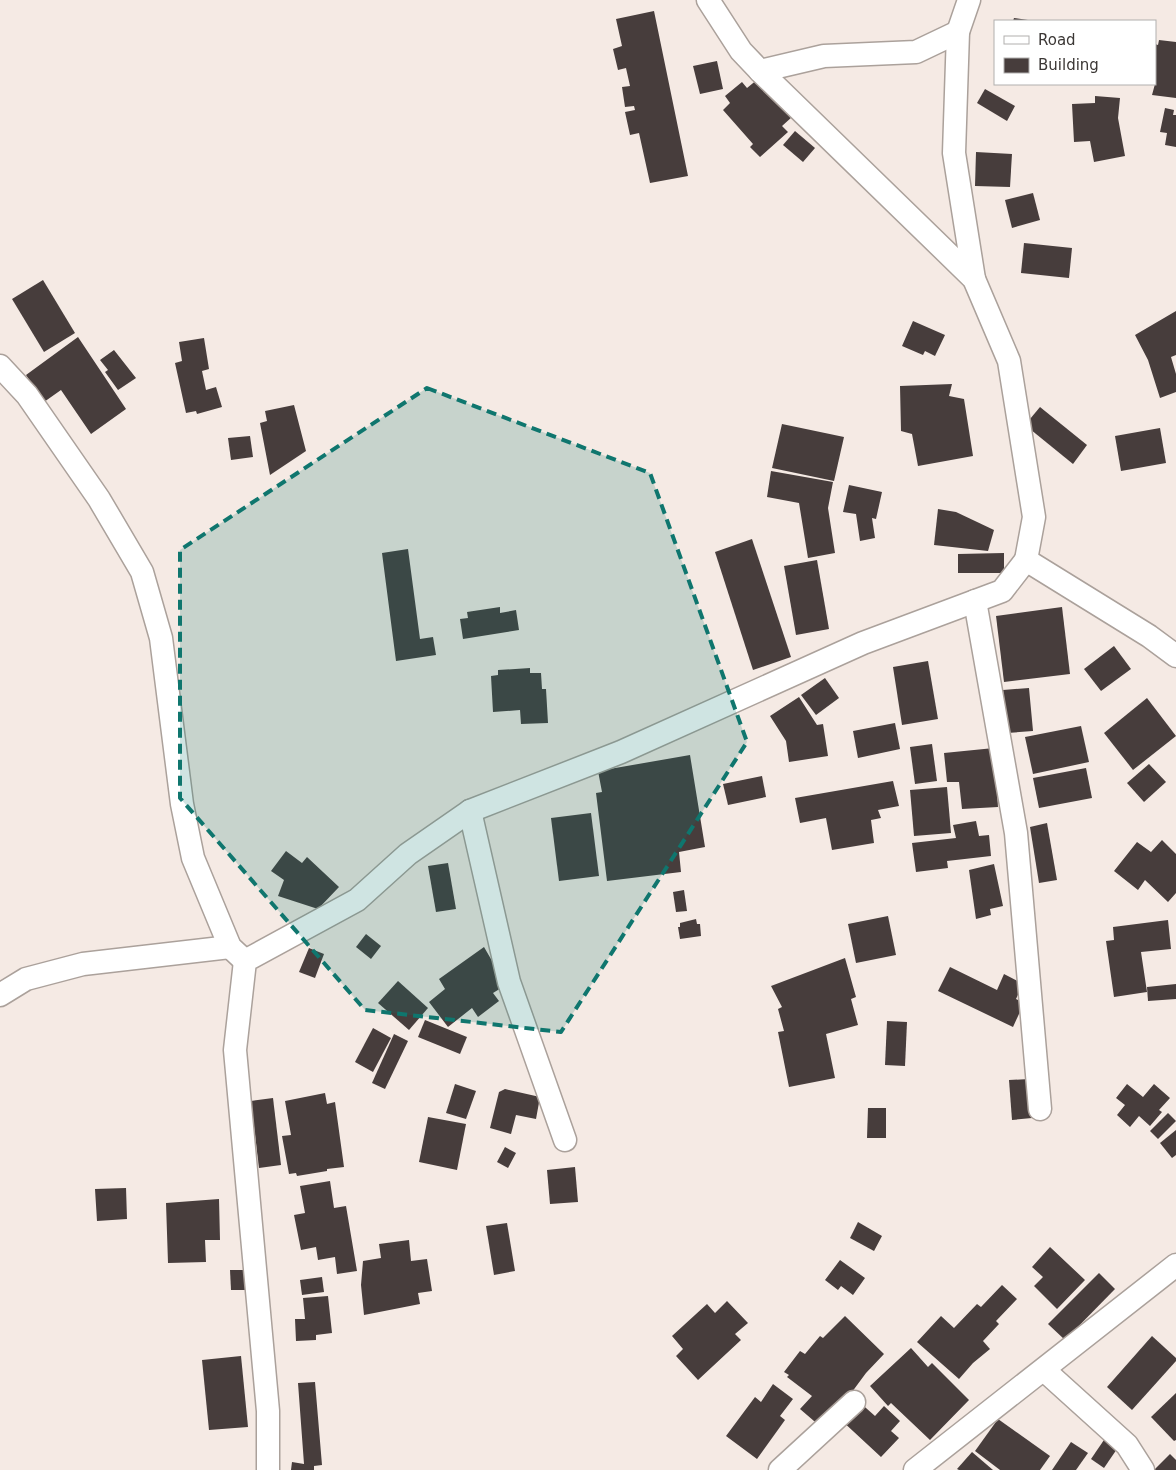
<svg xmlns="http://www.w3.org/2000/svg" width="1176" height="1470" font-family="'DejaVu Sans',sans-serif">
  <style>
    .building { fill: #473d3c }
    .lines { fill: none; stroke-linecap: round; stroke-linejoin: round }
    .minor-casing { stroke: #aba19b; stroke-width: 25 }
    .minor { stroke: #fff; stroke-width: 22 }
    .marked { fill: #0f766e; fill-opacity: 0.2; stroke: #0f766e; stroke-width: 4; stroke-dasharray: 10 6; stroke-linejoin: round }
  </style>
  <rect width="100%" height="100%" fill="#f5eae4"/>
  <!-- building -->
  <g class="building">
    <path d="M 654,11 L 688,176 L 650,183 L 639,133 L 630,135 L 625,112 L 635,110 L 634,106 L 625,107 L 622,87 L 630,86 L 626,68 L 618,70 L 613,49 L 622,46 L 616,19 Z"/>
    <path d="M 1014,18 L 1028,20 L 1028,21 L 1013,21 Z"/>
    <path d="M 1159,40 L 1176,42 L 1176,98 L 1152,95 L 1155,84 L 1155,44 L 1158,45 Z"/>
    <path d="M 717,61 L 723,89 L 700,94 L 693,66 Z"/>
    <path d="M 758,79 L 792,117 L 782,126 L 788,132 L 760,157 L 750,147 L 753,144 L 723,110 L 730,103 L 725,96 L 742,82 L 747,88 Z"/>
    <path d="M 985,89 L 1015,106 L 1007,121 L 977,103 Z"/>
    <path d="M 1095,96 L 1120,98 L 1118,118 L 1125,156 L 1094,162 L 1090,141 L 1074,142 L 1072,104 L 1095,103 Z"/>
    <path d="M 1165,108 L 1174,110 L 1173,115 L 1176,115 L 1176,147 L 1165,145 L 1167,133 L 1160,132 Z"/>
    <path d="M 795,131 L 815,148 L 803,162 L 783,145 Z"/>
    <path d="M 976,152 L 1012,154 L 1010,187 L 975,186 Z"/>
    <path d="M 1033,193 L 1040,220 L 1012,228 L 1005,200 Z"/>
    <path d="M 1024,243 L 1072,248 L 1069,278 L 1021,273 Z"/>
    <path d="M 43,280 L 75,333 L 44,352 L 12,299 Z"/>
    <path d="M 1176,311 L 1176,355 L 1171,357 L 1176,374 L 1176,392 L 1160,398 L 1148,360 L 1135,335 Z"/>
    <path d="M 913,321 L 945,335 L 935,356 L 925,351 L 923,355 L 902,346 Z"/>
    <path d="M 78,337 L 126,409 L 91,434 L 61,390 L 44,402 L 26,375 Z"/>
    <path d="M 204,338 L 209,369 L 202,371 L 206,390 L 216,387 L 222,407 L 197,414 L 196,411 L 186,413 L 175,363 L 182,361 L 179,342 Z"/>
    <path d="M 114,350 L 136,378 L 118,390 L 105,372 L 108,370 L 100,360 Z"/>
    <path d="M 952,384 L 949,396 L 964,399 L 973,456 L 918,466 L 912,434 L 901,431 L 900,386 Z"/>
    <path d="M 294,405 L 306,451 L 270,475 L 260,423 L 267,421 L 265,411 Z"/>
    <path d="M 1040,407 L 1087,445 L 1073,464 L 1025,425 Z"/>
    <path d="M 782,424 L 844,437 L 834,481 L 772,468 Z"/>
    <path d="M 1160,428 L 1166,463 L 1121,471 L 1115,436 Z"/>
    <path d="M 250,436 L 253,457 L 231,460 L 228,438 Z"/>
    <path d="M 771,471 L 833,482 L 828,508 L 835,553 L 808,558 L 799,503 L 767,497 Z"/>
    <path d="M 849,485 L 882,492 L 876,519 L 872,518 L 875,538 L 860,541 L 856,514 L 843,512 Z"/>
    <path d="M 938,509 L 956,512 L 994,530 L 988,551 L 934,545 Z"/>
    <path d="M 752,539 L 791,657 L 753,670 L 715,552 Z"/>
    <path d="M 408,549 L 420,639 L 433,637 L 436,655 L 396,661 L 382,553 Z"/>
    <path d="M 1004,553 L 1004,573 L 958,573 L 958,554 Z"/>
    <path d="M 817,560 L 829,629 L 796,635 L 784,566 Z"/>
    <path d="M 500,607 L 500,613 L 516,610 L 519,630 L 463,639 L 460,619 L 468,618 L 467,612 Z"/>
    <path d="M 1062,607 L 1070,674 L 1004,682 L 996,616 Z"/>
    <path d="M 1114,646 L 1131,669 L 1101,691 L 1084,669 Z"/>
    <path d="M 928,661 L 938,719 L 902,725 L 893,667 Z"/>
    <path d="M 530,668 L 530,673 L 541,673 L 542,689 L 546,689 L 548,723 L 521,724 L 520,710 L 493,712 L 491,676 L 498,675 L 498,670 Z"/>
    <path d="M 825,678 L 839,698 L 816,715 L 801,695 Z"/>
    <path d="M 1029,688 L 1033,731 L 1007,733 L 1003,690 Z"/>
    <path d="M 799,697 L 817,725 L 823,724 L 828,756 L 789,762 L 786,741 L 770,716 Z"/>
    <path d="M 1147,698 L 1176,736 L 1133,770 L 1104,733 Z"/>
    <path d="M 895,723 L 900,749 L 858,758 L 853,731 Z"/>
    <path d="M 1081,726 L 1089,762 L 1033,774 L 1025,737 Z"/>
    <path d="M 932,744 L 937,781 L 915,784 L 910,747 Z"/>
    <path d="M 994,748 L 998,807 L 962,809 L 959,782 L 947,782 L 944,753 Z"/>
    <path d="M 690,755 L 705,847 L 679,852 L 681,872 L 607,881 L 596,793 L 602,792 L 598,771 Z"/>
    <path d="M 1149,764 L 1166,782 L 1144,802 L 1127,783 Z"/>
    <path d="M 1086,768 L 1092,798 L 1039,808 L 1033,778 Z"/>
    <path d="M 762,776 L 766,797 L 728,805 L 723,784 Z"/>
    <path d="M 893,781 L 899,806 L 878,810 L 881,818 L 871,820 L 874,843 L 832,850 L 826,818 L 800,823 L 795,798 Z"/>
    <path d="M 947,787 L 951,833 L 914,836 L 910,790 Z"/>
    <path d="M 591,813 L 599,876 L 559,881 L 551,818 Z"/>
    <path d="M 976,821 L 979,836 L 989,835 L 991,856 L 947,861 L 948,868 L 916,872 L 912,843 L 956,838 L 953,825 Z"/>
    <path d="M 1047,823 L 1057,880 L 1039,883 L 1030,827 Z"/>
    <path d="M 1162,840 L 1176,854 L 1176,893 L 1168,902 L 1145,880 L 1138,890 L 1114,871 L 1137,842 L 1151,852 Z"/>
    <path d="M 286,851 L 302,863 L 307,857 L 339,887 L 318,909 L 278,896 L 284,880 L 271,871 Z"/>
    <path d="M 448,863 L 456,909 L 436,912 L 428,866 Z"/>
    <path d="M 994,864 L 1003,906 L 990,909 L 991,915 L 976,919 L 969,870 Z"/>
    <path d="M 684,890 L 687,911 L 676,912 L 673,892 Z"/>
    <path d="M 888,916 L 896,955 L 856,963 L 848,924 Z"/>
    <path d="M 696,919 L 697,924 L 700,924 L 701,936 L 680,939 L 678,927 L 680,927 L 680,923 Z"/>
    <path d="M 1168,920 L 1171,949 L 1141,952 L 1147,992 L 1114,997 L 1106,941 L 1114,940 L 1113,927 Z"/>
    <path d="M 366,934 L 381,946 L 371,959 L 356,947 Z"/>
    <path d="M 484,947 L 506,985 L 493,993 L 499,1001 L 478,1017 L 472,1008 L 448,1027 L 429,1002 L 445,989 L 439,979 Z"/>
    <path d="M 309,948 L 324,954 L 315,978 L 299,972 Z"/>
    <path d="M 845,958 L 856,997 L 851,999 L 858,1025 L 826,1034 L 835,1078 L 789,1087 L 778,1032 L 784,1031 L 778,1009 L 782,1007 L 771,986 Z"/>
    <path d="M 950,967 L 997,990 L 1004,974 L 1023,984 L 1016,999 L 1024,1003 L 1013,1027 L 938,991 Z"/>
    <path d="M 398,981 L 428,1008 L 409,1030 L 378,1003 Z"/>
    <path d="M 1176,984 L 1176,999 L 1148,1001 L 1147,987 Z"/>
    <path d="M 425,1020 L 467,1037 L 460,1054 L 418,1037 Z"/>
    <path d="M 887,1021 L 907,1022 L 905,1066 L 885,1065 Z"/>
    <path d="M 373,1028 L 391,1038 L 373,1072 L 355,1062 Z"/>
    <path d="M 394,1034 L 408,1041 L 385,1089 L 372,1083 Z"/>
    <path d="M 1029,1079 L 1032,1118 L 1012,1120 L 1009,1080 Z"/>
    <path d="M 455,1084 L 476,1091 L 466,1119 L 446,1113 Z"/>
    <path d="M 1127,1084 L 1143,1097 L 1154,1084 L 1170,1098 L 1159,1110 L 1162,1112 L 1150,1126 L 1139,1116 L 1130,1127 L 1117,1115 L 1125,1105 L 1116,1098 Z"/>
    <path d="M 505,1089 L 540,1097 L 536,1119 L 516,1115 L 511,1134 L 490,1128 L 499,1092 Z"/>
    <path d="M 325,1093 L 327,1104 L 335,1102 L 344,1167 L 327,1169 L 327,1171 L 297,1176 L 296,1173 L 289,1174 L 282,1136 L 291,1135 L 285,1101 Z"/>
    <path d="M 273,1098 L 281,1165 L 259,1168 L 251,1101 Z"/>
    <path d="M 868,1108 L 886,1108 L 886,1138 L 867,1138 Z"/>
    <path d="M 1168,1113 L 1176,1121 L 1158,1139 L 1150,1131 Z"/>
    <path d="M 428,1117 L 466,1124 L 457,1170 L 419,1162 Z"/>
    <path d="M 1176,1130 L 1176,1155 L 1172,1158 L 1160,1143 Z"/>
    <path d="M 505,1147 L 516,1153 L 508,1168 L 497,1162 Z"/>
    <path d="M 575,1167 L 578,1202 L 550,1204 L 547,1170 Z"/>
    <path d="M 330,1181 L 334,1208 L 346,1206 L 357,1271 L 337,1274 L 335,1257 L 318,1260 L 316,1247 L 301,1250 L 294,1215 L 305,1213 L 300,1186 Z"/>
    <path d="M 126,1188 L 127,1219 L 97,1221 L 95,1189 Z"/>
    <path d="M 219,1199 L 220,1240 L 205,1240 L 206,1262 L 168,1263 L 166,1203 Z"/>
    <path d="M 858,1222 L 882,1236 L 874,1251 L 850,1238 Z"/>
    <path d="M 507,1223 L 515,1271 L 494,1275 L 486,1226 Z"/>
    <path d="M 409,1240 L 411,1261 L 427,1259 L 432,1291 L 418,1293 L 420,1304 L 364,1315 L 361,1285 L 363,1261 L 381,1258 L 379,1244 Z"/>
    <path d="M 1050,1247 L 1085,1280 L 1057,1309 L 1034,1286 L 1043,1277 L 1032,1267 Z"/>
    <path d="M 840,1260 L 865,1278 L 853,1295 L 841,1286 L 838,1290 L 825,1280 Z"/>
    <path d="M 230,1270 L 245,1270 L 247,1290 L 231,1290 Z"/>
    <path d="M 1099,1273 L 1115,1289 L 1065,1340 L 1048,1324 Z"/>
    <path d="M 322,1277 L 324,1292 L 302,1295 L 300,1280 Z"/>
    <path d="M 1002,1285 L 1017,1299 L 996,1321 L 999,1324 L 983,1341 L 990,1349 L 973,1363 L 959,1379 L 917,1342 L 941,1316 L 954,1328 L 977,1304 L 981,1307 Z"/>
    <path d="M 328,1296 L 332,1333 L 316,1335 L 316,1340 L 296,1341 L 295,1319 L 305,1319 L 303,1298 Z"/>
    <path d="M 727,1301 L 748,1323 L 735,1334 L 741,1340 L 698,1380 L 676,1356 L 683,1349 L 672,1336 L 707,1304 L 715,1313 Z"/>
    <path d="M 845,1316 L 884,1354 L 866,1373 L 835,1415 L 821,1427 L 800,1409 L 812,1396 L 787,1377 L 789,1375 L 784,1372 L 800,1351 L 805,1354 L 820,1336 L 823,1338 Z"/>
    <path d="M 1152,1336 L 1176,1358 L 1176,1361 L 1132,1410 L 1107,1387 Z"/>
    <path d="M 911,1348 L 928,1367 L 932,1363 L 969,1400 L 930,1440 L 891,1403 L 888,1406 L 870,1386 Z"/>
    <path d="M 241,1356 L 248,1427 L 209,1430 L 202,1360 Z"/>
    <path d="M 315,1382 L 322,1465 L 314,1466 L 314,1470 L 291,1470 L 292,1462 L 304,1464 L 298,1383 Z"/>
    <path d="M 773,1384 L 793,1399 L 780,1416 L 785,1420 L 757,1459 L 726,1436 L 755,1397 L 761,1402 Z"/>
    <path d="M 1176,1393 L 1176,1440 L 1174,1441 L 1151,1417 Z"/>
    <path d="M 857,1400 L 875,1416 L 884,1406 L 900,1421 L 891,1431 L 899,1438 L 881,1457 L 840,1419 Z"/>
    <path d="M 998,1419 L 1050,1456 L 1040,1470 L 1000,1470 L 975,1451 Z"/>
    <path d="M 1106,1437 L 1119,1446 L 1104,1468 L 1091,1459 Z"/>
    <path d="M 1071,1442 L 1088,1453 L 1076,1470 L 1052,1470 Z"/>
    <path d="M 972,1452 L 993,1470 L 959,1470 L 957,1469 Z"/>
    <path d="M 1170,1454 L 1176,1460 L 1176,1470 L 1154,1470 Z"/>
  </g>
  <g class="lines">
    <!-- minor casing -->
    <g class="minor-casing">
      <g id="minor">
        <path d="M 708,0 L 741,51 L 760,71 L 974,279 L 1009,361 L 1034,517 L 1026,560"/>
        <path d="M 969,0 L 958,32 L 954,153 L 974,279"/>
        <path d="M 760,71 L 824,56 L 916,52 L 958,32"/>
        <path d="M 0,366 L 27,395 L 99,499 L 142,572 L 161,638 L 182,804 L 193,858 L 230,947 L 245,961"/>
        <path d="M 975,601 L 1016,833 L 1040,1109"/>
        <path d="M 470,811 L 509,982 L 565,1140"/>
        <path d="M 0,995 L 26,979 L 83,964 L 230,947"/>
        <path d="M 1044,1370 L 1127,1445 L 1143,1470"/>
        <path d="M 268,1470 L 268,1411 L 235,1050 L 245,961 L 357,900 L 408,854 L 470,811 L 621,752 L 863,643 L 1002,591 L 1026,560 L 1149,636 L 1176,656"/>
        <path d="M 780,1470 L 854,1402"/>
        <path d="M 915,1470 L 1176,1265"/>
      </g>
    </g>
    <!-- minor -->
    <use href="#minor" class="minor"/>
  </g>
  <!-- marked area -->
  <path class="marked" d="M 427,388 L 650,473 L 747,742 L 561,1032 L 365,1010 L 180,798 L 180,550 Z"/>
  <!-- legend -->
  <rect x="994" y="20" width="162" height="65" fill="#ffffff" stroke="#b1afae"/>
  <rect x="1004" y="36" width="25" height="8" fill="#ffffff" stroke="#b1afae"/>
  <text x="1038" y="45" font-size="15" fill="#3b3735">Road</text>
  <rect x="1004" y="58" width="25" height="15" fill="#473d3c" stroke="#b1afae"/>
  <text x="1038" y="70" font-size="15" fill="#3b3735">Building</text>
</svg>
